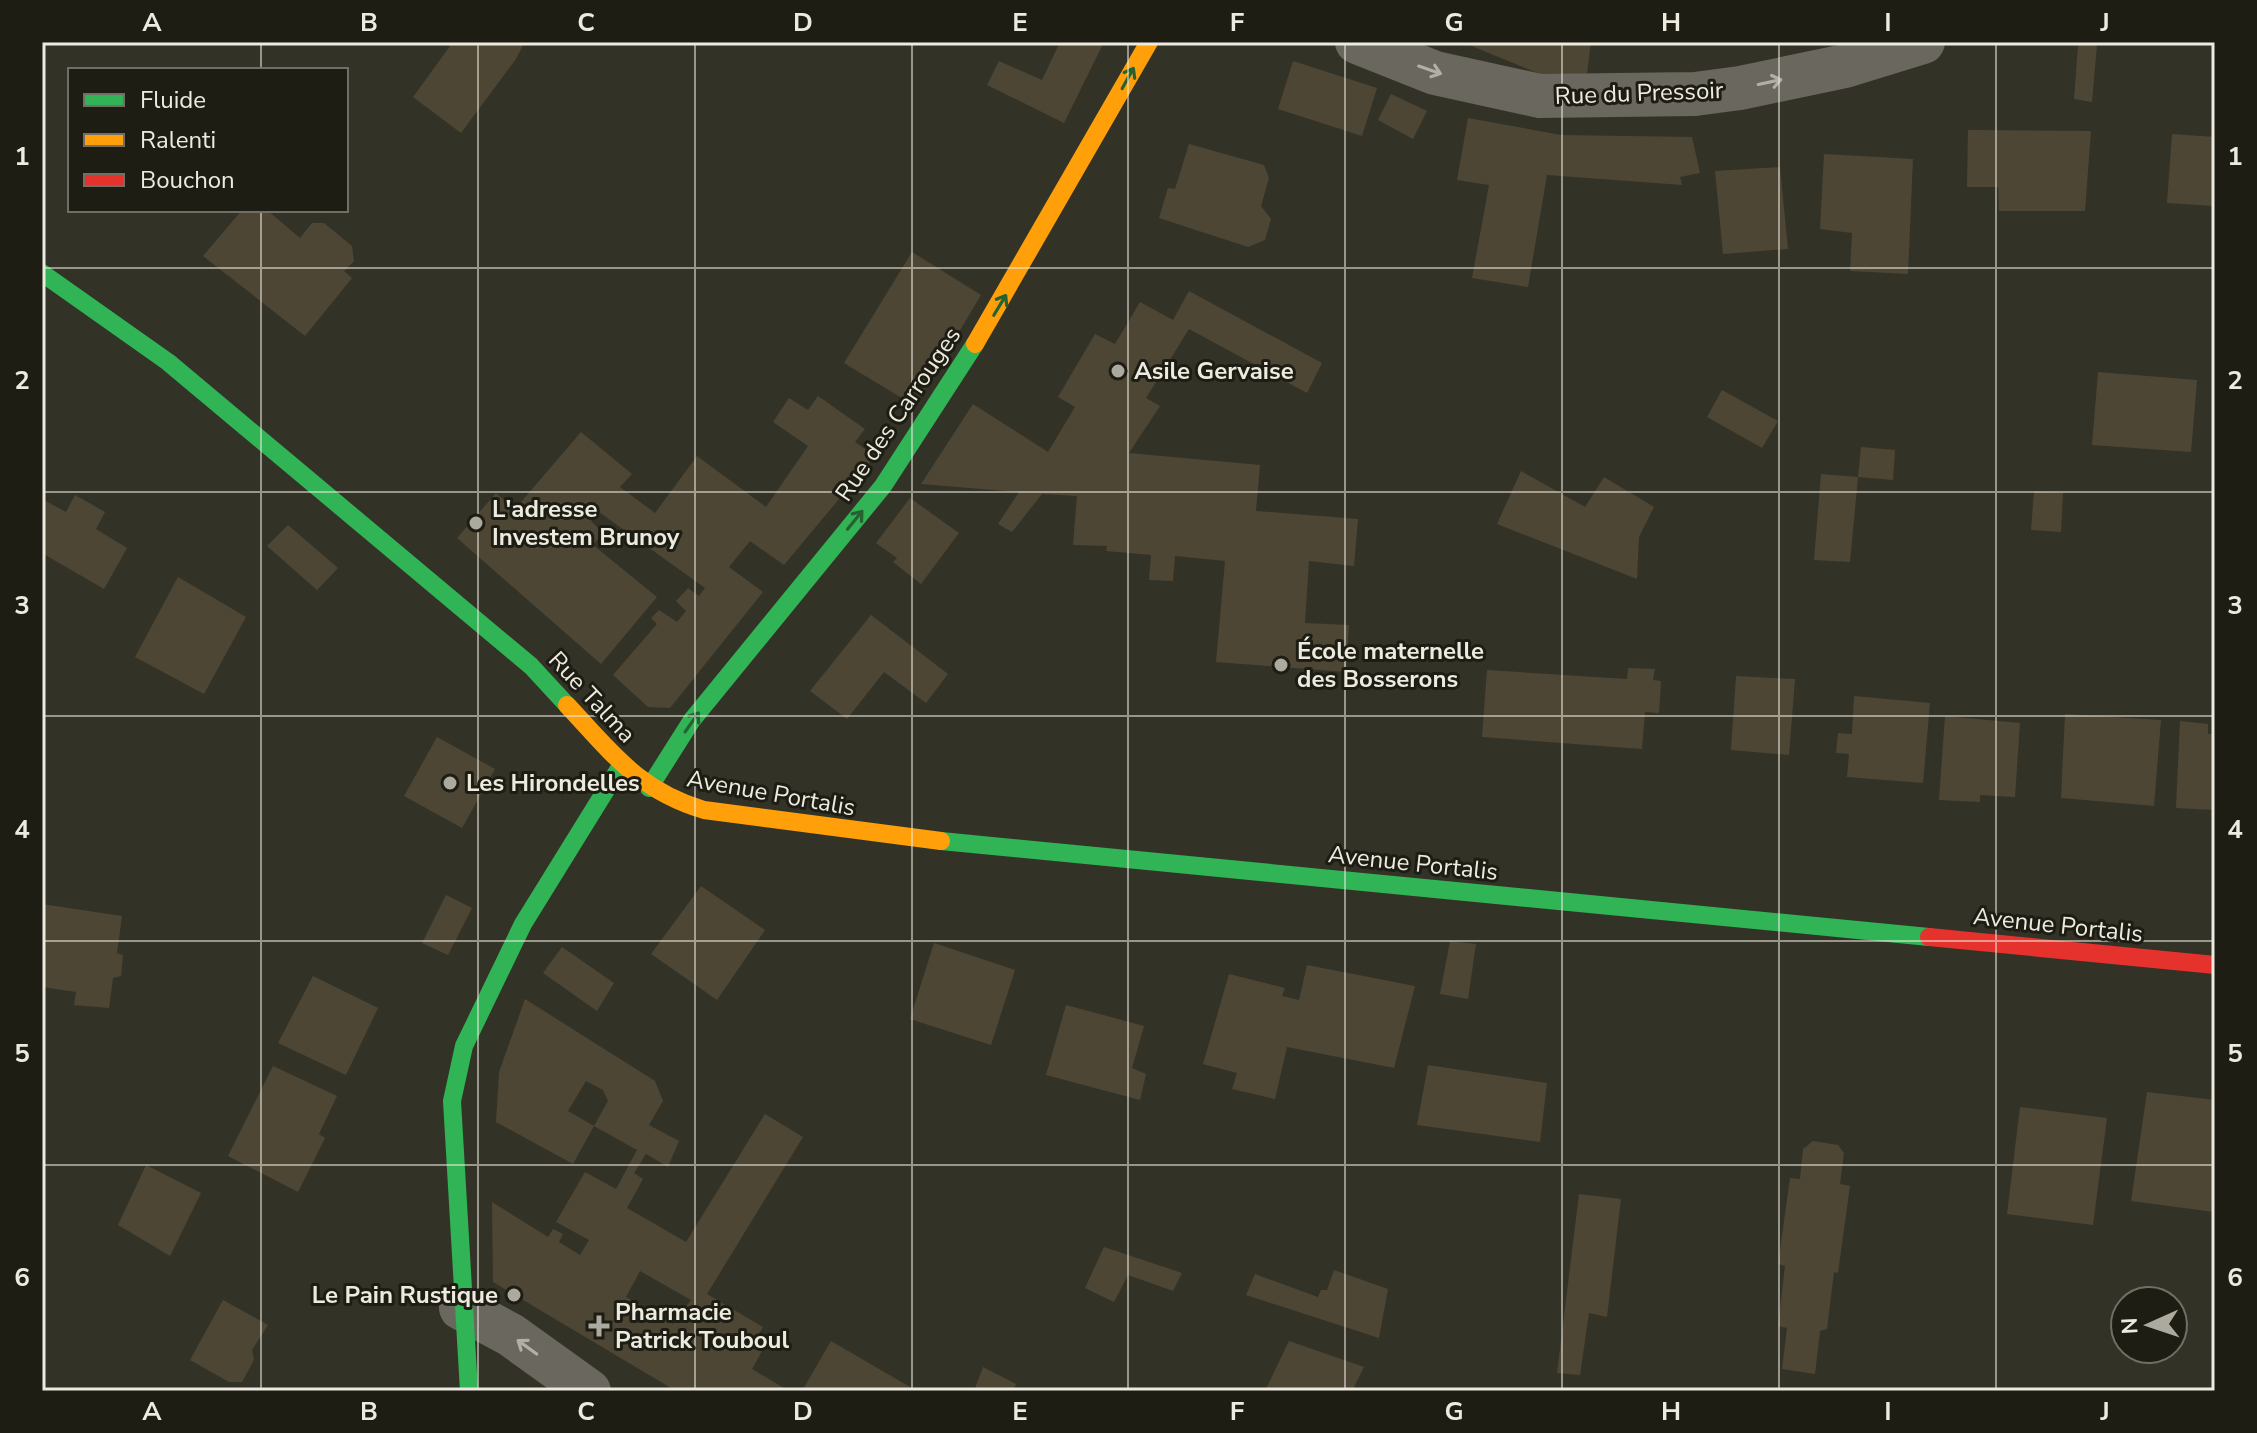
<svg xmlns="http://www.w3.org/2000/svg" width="2257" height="1433" font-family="'Nunito Sans',sans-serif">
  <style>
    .building { fill: #4e4634; fill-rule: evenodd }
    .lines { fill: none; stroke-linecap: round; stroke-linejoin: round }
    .street { stroke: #69675e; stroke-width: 44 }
    .fast { stroke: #30b455; stroke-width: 18 }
    .slow { stroke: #ff9f0a; stroke-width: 18 }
    .jam { stroke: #e5322d; stroke-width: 18 }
    .oneway { stroke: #b2b0a5 }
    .oneway2 { stroke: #266131 }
    .grid { fill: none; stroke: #edebdf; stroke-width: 2; stroke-opacity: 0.55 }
    .poi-dot { fill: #acaa9f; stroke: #1e1d14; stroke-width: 3 }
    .labels { text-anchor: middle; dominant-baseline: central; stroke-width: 6; stroke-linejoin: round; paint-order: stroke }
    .street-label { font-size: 24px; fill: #edebdf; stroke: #1e1d14 }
    .poi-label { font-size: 24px; font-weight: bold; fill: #edebdf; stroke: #1e1d14; text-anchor: start }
    .neatline { fill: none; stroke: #edebdf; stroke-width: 3 }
    .grid-label { font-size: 26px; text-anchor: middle; font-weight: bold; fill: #edebdf }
  </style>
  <rect width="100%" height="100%" fill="#333227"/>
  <!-- building -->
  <g class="building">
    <path d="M 446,42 L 529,42 L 523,45 L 516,59 L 461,133 L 413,97 L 450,46 Z"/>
    <path d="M 1060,42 L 1104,42 L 1064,123 L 987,85 L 999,61 L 1042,80 Z"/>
    <path d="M 1462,42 L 1591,42 L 1587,74 L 1540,74 Z"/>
    <path d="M 2097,44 L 2092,102 L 2074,99 L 2078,45 Z"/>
    <path d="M 1293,61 L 1377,88 L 1362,136 L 1278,109 Z"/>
    <path d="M 1391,94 L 1427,111 L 1413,139 L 1378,120 Z"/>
    <path d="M 1468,118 L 1561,135 L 1692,137 L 1700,173 L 1680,177 L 1682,185 L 1547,175 L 1528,287 L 1472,278 L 1489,185 L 1457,180 Z"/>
    <path d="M 1968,130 L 2091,131 L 2085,211 L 1999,211 L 1998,187 L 1967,187 Z"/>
    <path d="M 2172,134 L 2215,137 L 2215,206 L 2167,203 Z"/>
    <path d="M 1189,144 L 1264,165 L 1269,178 L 1261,206 L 1271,219 L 1265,240 L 1248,247 L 1159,218 L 1168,188 L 1175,189 Z"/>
    <path d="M 1824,154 L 1913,159 L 1908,274 L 1850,271 L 1852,233 L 1820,229 Z"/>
    <path d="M 1780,167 L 1788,249 L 1723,254 L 1715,171 Z"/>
    <path d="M 242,210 L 267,210 L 300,238 L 312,223 L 324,223 L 352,246 L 354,261 L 344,271 L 352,278 L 305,336 L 203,256 Z"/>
    <path d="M 912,252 L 981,295 L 915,406 L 844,363 Z"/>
    <path d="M 1189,291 L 1322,363 L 1307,393 L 1189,329 L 1146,398 L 1160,406 L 1129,453 L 1260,465 L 1256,511 L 1358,519 L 1354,566 L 1309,561 L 1305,623 L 1349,625 L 1346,672 L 1216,662 L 1225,561 L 1175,556 L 1173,581 L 1149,580 L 1151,555 L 1106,551 L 1107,546 L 1073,545 L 1077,496 L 1042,494 L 1012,532 L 998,524 L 1019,492 L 921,484 L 973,404 L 1048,452 L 1075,407 L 1058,397 L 1095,334 L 1115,344 L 1140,302 L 1173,320 Z"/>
    <path d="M 2098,372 L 2197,380 L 2191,452 L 2092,445 Z"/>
    <path d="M 1722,390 L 1778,421 L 1762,448 L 1707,417 Z"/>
    <path d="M 818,396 L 865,429 L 855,442 L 875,456 L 784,565 L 750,541 L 729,567 L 763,592 L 670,708 L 648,707 L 613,675 L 657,624 L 651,618 L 659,610 L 677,622 L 686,611 L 676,601 L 688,588 L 699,596 L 705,588 L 599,512 L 591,521 L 603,533 L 593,545 L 657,597 L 601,664 L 457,538 L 496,493 L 515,509 L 581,432 L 632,474 L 620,487 L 655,513 L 697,456 L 766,507 L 808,446 L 773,422 L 789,398 L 808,410 Z"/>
    <path d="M 1861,447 L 1895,450 L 1893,480 L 1858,477 L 1850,562 L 1814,560 L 1821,474 L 1858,477 Z"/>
    <path d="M 1521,471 L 1585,507 L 1604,477 L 1654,507 L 1639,537 L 1637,579 L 1497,524 Z"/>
    <path d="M 2034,491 L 2063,493 L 2061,532 L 2031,530 Z"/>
    <path d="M 75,495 L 105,512 L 96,529 L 127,548 L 104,589 L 42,553 L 42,499 L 66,512 Z"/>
    <path d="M 910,498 L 959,533 L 921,584 L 893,562 L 897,558 L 876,543 Z"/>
    <path d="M 288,525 L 338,568 L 317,590 L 267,546 Z"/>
    <path d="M 178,577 L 246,617 L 204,694 L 135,657 Z"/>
    <path d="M 871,615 L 948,674 L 926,703 L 884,672 L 847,719 L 810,691 Z"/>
    <path d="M 1628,668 L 1655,669 L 1653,680 L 1661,681 L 1659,713 L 1645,712 L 1642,749 L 1482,737 L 1487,670 L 1627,679 Z"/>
    <path d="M 1736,676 L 1795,679 L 1789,755 L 1731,750 Z"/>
    <path d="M 1854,696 L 1930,703 L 1923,783 L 1847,777 L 1849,754 L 1836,753 L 1838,733 L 1852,734 Z"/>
    <path d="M 2065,714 L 2161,720 L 2154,806 L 2061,798 Z"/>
    <path d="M 1945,716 L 2020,723 L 2015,797 L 1980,795 L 1980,802 L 1939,800 Z"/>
    <path d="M 2180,721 L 2208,724 L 2208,734 L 2215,734 L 2215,810 L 2176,808 Z"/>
    <path d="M 437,737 L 495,769 L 462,828 L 404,796 Z"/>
    <path d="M 701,886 L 765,930 L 717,1000 L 651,954 Z"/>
    <path d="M 446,895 L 472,908 L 448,955 L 422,943 Z"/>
    <path d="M 42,904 L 122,916 L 117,953 L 123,955 L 121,976 L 113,978 L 109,1008 L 74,1005 L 76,992 L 42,987 Z"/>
    <path d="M 1450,941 L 1476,944 L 1468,999 L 1440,994 Z"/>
    <path d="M 934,943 L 1015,970 L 991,1045 L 910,1019 Z"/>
    <path d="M 562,947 L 614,983 L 597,1011 L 543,973 Z"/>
    <path d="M 1307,965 L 1415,986 L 1394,1068 L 1287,1047 L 1275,1099 L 1232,1089 L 1237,1073 L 1203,1064 L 1229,974 L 1285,988 L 1282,996 L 1299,1000 Z"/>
    <path d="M 313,976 L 378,1008 L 346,1075 L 278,1043 Z"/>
    <path d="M 525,999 L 655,1081 L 663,1101 L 649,1125 L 679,1141 L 668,1167 L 646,1154 L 634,1173 L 643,1179 L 627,1208 L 686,1242 L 765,1114 L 803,1137 L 707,1294 L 763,1327 L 757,1338 L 766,1344 L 752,1369 L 789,1391 L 676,1391 L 493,1282 L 492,1202 L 548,1237 L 553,1229 L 563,1234 L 559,1242 L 580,1255 L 589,1240 L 556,1222 L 585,1172 L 616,1189 L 637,1150 L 594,1126 L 608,1101 L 603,1090 L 586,1081 L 568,1111 L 594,1126 L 573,1164 L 496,1122 L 499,1072 ZM 640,1271 L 691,1300 L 673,1324 L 626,1297 Z"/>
    <path d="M 1066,1005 L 1144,1026 L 1132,1068 L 1146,1074 L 1140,1100 L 1046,1075 Z"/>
    <path d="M 1428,1065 L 1547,1083 L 1540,1142 L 1417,1125 Z"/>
    <path d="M 273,1066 L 337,1096 L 319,1134 L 325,1138 L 298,1192 L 228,1156 Z"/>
    <path d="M 2147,1092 L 2215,1100 L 2214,1212 L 2131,1201 Z"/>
    <path d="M 2020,1107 L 2107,1118 L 2093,1225 L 2007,1214 Z"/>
    <path d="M 1813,1141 L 1838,1145 L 1844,1153 L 1840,1184 L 1850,1186 L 1838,1273 L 1834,1272 L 1827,1329 L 1820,1331 L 1815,1374 L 1782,1369 L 1787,1328 L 1778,1326 L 1785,1266 L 1778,1264 L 1790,1178 L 1800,1179 L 1803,1149 Z"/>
    <path d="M 146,1165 L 201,1193 L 170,1256 L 118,1225 Z"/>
    <path d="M 1579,1194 L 1621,1199 L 1607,1317 L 1589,1313 L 1580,1375 L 1557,1373 Z"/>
    <path d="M 1104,1247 L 1182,1273 L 1173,1291 L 1128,1275 L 1114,1302 L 1085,1288 Z"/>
    <path d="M 1334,1270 L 1388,1289 L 1379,1338 L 1246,1295 L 1255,1274 L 1318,1297 L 1321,1290 L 1327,1290 Z"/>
    <path d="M 223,1300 L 268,1325 L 252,1350 L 254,1360 L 242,1382 L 229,1382 L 190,1360 Z"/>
    <path d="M 831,1341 L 910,1387 L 908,1391 L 802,1391 Z"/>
    <path d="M 1289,1341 L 1364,1367 L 1352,1391 L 1265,1391 Z"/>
    <path d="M 983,1367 L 1016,1384 L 1013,1391 L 974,1391 Z"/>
  </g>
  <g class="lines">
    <!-- street -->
    <g class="street">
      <path d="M 1357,42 L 1435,73 L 1540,96 L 1695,94 L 1740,88 L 1845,66 L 1923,42"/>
      <path d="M 461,1308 L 511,1335 L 589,1391"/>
    </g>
    <!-- fast -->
    <g class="fast">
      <path d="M 42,273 L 168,362 L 531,666 L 567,705"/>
      <path d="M 649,788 L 692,720 L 883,486 L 975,344"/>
      <path d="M 941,841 L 1929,937"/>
      <path d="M 469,1391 L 452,1101 L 464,1046 L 523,924 L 622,764"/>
    </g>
    <!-- slow -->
    <g class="slow">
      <path d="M 975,344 L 1149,42"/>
      <path d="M 567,705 C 612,753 638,790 704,810 L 941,841"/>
    </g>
    <!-- jam -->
    <path class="jam" d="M 1929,937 L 2215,965"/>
  </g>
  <!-- one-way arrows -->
  <defs><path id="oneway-shaft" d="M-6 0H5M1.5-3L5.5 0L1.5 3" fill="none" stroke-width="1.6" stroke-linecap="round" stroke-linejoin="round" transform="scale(2)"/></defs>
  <g class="oneway">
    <use href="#oneway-shaft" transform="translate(1430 70) rotate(19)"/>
    <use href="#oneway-shaft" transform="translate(1770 82) rotate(-12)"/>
    <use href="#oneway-shaft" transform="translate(527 1347) rotate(-144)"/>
  </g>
  <g class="oneway2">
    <use href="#oneway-shaft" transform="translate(1128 78) rotate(-61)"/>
    <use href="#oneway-shaft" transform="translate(1000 305) rotate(-59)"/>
    <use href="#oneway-shaft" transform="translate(855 520) rotate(-51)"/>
    <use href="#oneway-shaft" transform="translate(692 722) rotate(-55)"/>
  </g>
  <!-- grid -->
  <path class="grid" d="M 261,42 L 261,70M 478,42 L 478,1391M 695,42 L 695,1391M 912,42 L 912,1391M 1128,42 L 1128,1391M 1345,42 L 1345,1391M 1562,42 L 1562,1391M 1779,42 L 1779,1391M 1996,42 L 1996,1391M 261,210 L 261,1391M 42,268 L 2215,268M 42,492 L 2215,492M 42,716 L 2215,716M 42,941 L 2215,941M 42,1165 L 2215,1165"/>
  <!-- markers -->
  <g class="poi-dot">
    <circle cx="1118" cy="371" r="8"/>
    <circle cx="476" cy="523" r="8"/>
    <circle cx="1281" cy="665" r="8"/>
    <circle cx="450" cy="783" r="8"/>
    <circle cx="514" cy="1295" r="8"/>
    <path d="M595 1314h8v8h8v8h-8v8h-8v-8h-8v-8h8z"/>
  </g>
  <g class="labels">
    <!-- street labels -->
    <g class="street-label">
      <text transform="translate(1639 93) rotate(-2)">Rue du Pressoir</text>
      <text transform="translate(898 414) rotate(-56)">Rue des Carrouges</text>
      <text transform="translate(592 697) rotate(47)">Rue Talma</text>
      <text transform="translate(771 793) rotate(10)">Avenue Portalis</text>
      <text transform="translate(1413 863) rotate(6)">Avenue Portalis</text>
      <text transform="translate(2058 925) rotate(6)">Avenue Portalis</text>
    </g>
    <!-- poi labels -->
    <g class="poi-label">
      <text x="1134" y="371">Asile Gervaise</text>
      <text x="492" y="509">L'adresse<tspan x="492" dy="28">Investem Brunoy</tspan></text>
      <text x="1297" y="651">École maternelle<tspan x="1297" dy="28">des Bosserons</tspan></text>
      <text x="466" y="783">Les Hirondelles</text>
      <text x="498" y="1295" text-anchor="end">Le Pain Rustique</text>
      <text x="615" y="1312">Pharmacie<tspan x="615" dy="28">Patrick Touboul</tspan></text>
    </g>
  </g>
  <!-- border -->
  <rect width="2257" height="1433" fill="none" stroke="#1e1d14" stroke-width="88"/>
  <!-- legend -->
  <rect x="68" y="68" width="280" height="144" fill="#1e1d14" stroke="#716f65" stroke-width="2"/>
  <rect x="84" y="94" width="40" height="12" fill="#30b455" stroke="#716f65" stroke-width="2"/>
  <text x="140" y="108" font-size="24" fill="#edebdf">Fluide</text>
  <rect x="84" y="134" width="40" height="12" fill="#ff9f0a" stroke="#716f65" stroke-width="2"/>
  <text x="140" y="148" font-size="24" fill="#edebdf">Ralenti</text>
  <rect x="84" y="174" width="40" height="12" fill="#e5322d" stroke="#716f65" stroke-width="2"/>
  <text x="140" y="188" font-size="24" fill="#edebdf">Bouchon</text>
  <!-- north arrow -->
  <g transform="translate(2149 1325) rotate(267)"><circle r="38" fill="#1e1d14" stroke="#716f65" stroke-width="2"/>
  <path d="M0-6L14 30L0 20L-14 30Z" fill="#acaa9f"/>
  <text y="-12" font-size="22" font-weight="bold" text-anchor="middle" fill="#edebdf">N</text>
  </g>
  <rect x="44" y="44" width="2169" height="1345" class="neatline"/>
  <g class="grid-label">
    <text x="152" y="31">A</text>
    <text x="369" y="31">B</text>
    <text x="586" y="31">C</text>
    <text x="803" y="31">D</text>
    <text x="1020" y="31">E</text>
    <text x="1237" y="31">F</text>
    <text x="1454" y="31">G</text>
    <text x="1671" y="31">H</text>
    <text x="1888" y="31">I</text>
    <text x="2105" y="31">J</text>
    <text x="22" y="165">1</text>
    <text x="2235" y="165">1</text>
    <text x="22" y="389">2</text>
    <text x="2235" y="389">2</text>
    <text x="22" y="614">3</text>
    <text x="2235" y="614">3</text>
    <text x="22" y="838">4</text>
    <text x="2235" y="838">4</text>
    <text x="22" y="1062">5</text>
    <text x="2235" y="1062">5</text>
    <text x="22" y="1286">6</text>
    <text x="2235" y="1286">6</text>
    <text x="152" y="1420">A</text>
    <text x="369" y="1420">B</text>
    <text x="586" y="1420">C</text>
    <text x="803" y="1420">D</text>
    <text x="1020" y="1420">E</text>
    <text x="1237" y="1420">F</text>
    <text x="1454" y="1420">G</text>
    <text x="1671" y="1420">H</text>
    <text x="1888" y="1420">I</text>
    <text x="2105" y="1420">J</text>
  </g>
</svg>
